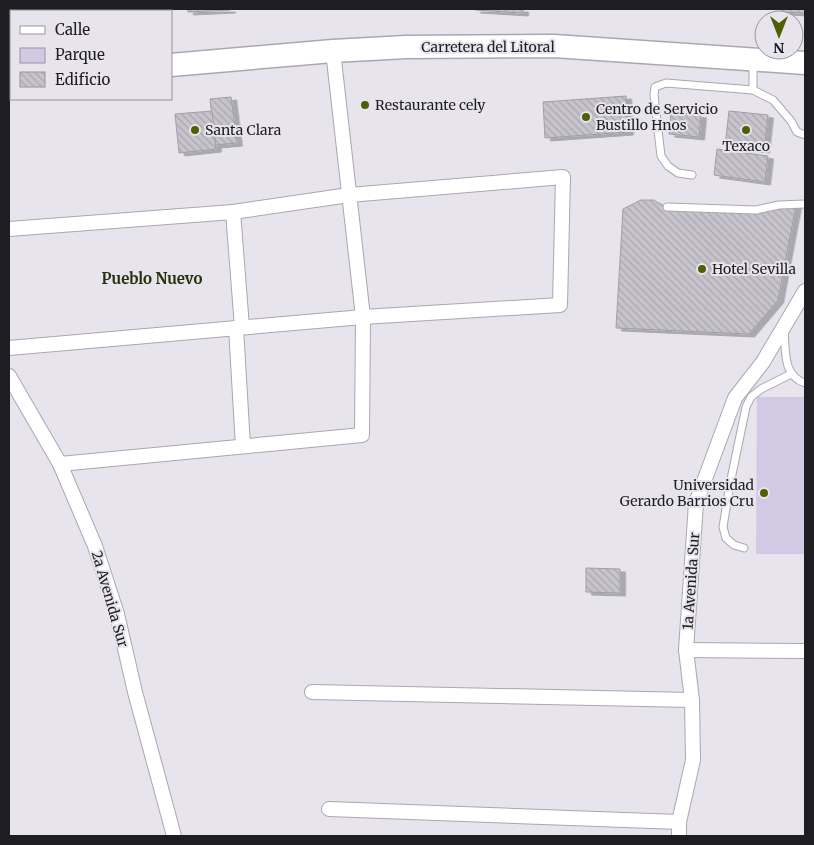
<svg xmlns="http://www.w3.org/2000/svg" width="814" height="845" font-family="Merriweather,serif">
  <style>
    .green { fill: #d2cae5 }
    .building { fill: url(#building-back-hatch); stroke: #a09ea7; filter: url(#shadow) }
    .lines { fill: none; stroke-linecap: round; stroke-linejoin: round }
    .lane-casing { stroke: #a9a7b0; stroke-width: 9 }
    .street-casing { stroke: #a9a7b0; stroke-width: 16 }
    .primary-casing { stroke: #a9a7b0; stroke-width: 25 }
    .lane { stroke: #fff; stroke-width: 7 }
    .street { stroke: #fff; stroke-width: 14 }
    .primary { stroke: #fff; stroke-width: 22 }
    .poi-dot { fill: #4e5f04; stroke: #e7e4ee; stroke-width: 2 }
    .labels { text-anchor: middle; dominant-baseline: central; stroke-width: 4; stroke-linejoin: round; paint-order: stroke }
    .street-label { font-size: 14px; fill: #1e1d21; stroke: #e7e4ee }
    .poi-label { font-size: 14px; fill: #1e1d21; stroke: #e7e4ee; text-anchor: start }
    .neighbourhood-label { font-size: 15px; font-weight: bold; fill: #273009; stroke: #e7e4ee }
  </style>
  <defs>
    <pattern id="building-back-hatch" width="6" height="6" patternUnits="userSpaceOnUse" patternTransform="scale(1.25)"><rect width="6" height="6" fill="#c6c3cd"/><path d="M-1 5l2 2M0 0l6 6M5-1l2 2" fill="none" stroke="#aaa7b0"/></pattern>
    <filter id="shadow"><feDropShadow dx="5.5" dy="3" stdDeviation="0" flood-color="#0004"/></filter>
  </defs>
  <rect width="100%" height="100%" fill="#e7e4ee"/>
  <!-- green -->
  <path class="green" d="M 757,397 L 805,397 L 805,554 L 756,554 Z"/>
  <!-- building -->
  <g class="building">
    <path d="M 188,9 L 230,9 L 230,10 L 188,12 Z"/>
    <path d="M 475,9 L 523,9 L 523,13 L 475,10 Z"/>
    <path d="M 782,9 L 805,9 L 805,13 L 782,12 Z"/>
    <path d="M 626,96 L 628,132 L 545,138 L 543,102 Z"/>
    <path d="M 231,97 L 237,143 L 215,145 L 210,99 Z"/>
    <path d="M 212,111 L 216,149 L 179,153 L 175,114 Z"/>
    <path d="M 729,111 L 768,115 L 764,150 L 725,146 Z"/>
    <path d="M 671,112 L 701,115 L 699,137 L 669,134 Z"/>
    <path d="M 717,149 L 768,156 L 765,182 L 714,175 Z"/>
    <path d="M 641,200 L 654,200 L 666,208 L 760,211 L 796,205 L 778,300 L 749,334 L 616,328 L 623,209 Z"/>
    <path d="M 586,568 L 620,569 L 620,593 L 586,592 Z"/>
  </g>
  <g class="lines">
    <!-- lane casing -->
    <g class="lane-casing">
      <g id="lane">
        <path d="M 28,11 L 28,9"/>
        <path d="M 753,62 L 753,90"/>
        <path d="M 692,175 L 678,173 L 668,166 L 661,156 L 654,95 L 655,87 L 666,83 L 753,90 L 773,100 L 791,121 L 797,132 L 805,135"/>
        <path d="M 667,207 L 756,210 L 779,205 L 805,204"/>
        <path d="M 784,330 C 786,349 782,376 805,383"/>
        <path d="M 744,548 L 734,545 L 726,538 L 723,527 L 730,484 L 746,407 L 751,397 L 761,389 L 791,374"/>
      </g>
    </g>
    <!-- street casing -->
    <g class="street-casing">
      <g id="street">
        <path d="M 233,212 L 242,327"/>
        <path d="M 9,229 L 233,212 L 349,195 L 563,177 L 560,305 L 363,317 L 9,348"/>
        <path d="M 236,328 L 243,446"/>
        <path d="M 9,376 L 60,464 L 95,546 L 117,614 L 135,692 L 174,836"/>
        <path d="M 60,464 L 362,435 L 363,317 L 333,51"/>
        <path d="M 686,650 L 805,651"/>
        <path d="M 312,692 L 692,700"/>
        <path d="M 329,809 L 679,822"/>
        <path d="M 679,836 L 679,822 L 693,760 L 692,700 L 686,650 L 696,503 L 735,398 L 763,362 L 805,291"/>
      </g>
    </g>
    <!-- primary casing -->
    <g class="primary-casing">
      <g id="primary">
        <path d="M 171,65 L 333,51 L 406,47 L 554,46 L 805,63"/>
        <path d="M 9,79 L 11,79"/>
      </g>
    </g>
    <!-- lane -->
    <use href="#lane" class="lane"/>
    <!-- street -->
    <use href="#street" class="street"/>
    <!-- primary -->
    <use href="#primary" class="primary"/>
  </g>
  <!-- markers -->
  <g class="poi-dot">
    <circle cx="365" cy="105" r="5"/>
    <circle cx="586" cy="117" r="5"/>
    <circle cx="195" cy="130" r="5"/>
    <circle cx="746" cy="130" r="5"/>
    <circle cx="702" cy="269" r="5"/>
    <circle cx="764" cy="493" r="5"/>
  </g>
  <g class="labels">
    <!-- street labels -->
    <g class="street-label">
      <text x="488" y="47">Carretera del Litoral</text>
      <text transform="translate(691 581) rotate(-86)">1a Avenida Sur</text>
      <text transform="translate(110 599) rotate(74)">2a Avenida Sur</text>
    </g>
    <!-- poi labels -->
    <g class="poi-label">
      <text x="375" y="105">Restaurante cely</text>
      <text x="596" y="109">Centro de Servicio<tspan x="596" dy="16">Bustillo Hnos</tspan></text>
      <text x="205" y="130">Santa Clara</text>
      <text x="746" y="146" text-anchor="middle">Texaco</text>
      <text x="712" y="269">Hotel Sevilla</text>
      <text x="754" y="485" text-anchor="end">Universidad<tspan x="754" dy="16">Gerardo Barrios Cru</tspan></text>
    </g>
    <!-- neighbourhood labels -->
    <g class="neighbourhood-label">
      <text x="152" y="278">Pueblo Nuevo</text>
    </g>
  </g>
  <!-- border -->
  <rect width="814" height="845" fill="none" stroke="#1e1d21" stroke-width="20"/>
  <!-- legend -->
  <rect x="10" y="10" width="162" height="90" fill="#e7e4ee" stroke="#97949c"/>
  <rect x="20" y="26" width="25" height="8" fill="#ffffff" stroke="#97949c"/>
  <text x="55" y="35" font-size="15" fill="#1e1d21">Calle</text>
  <rect x="20" y="48" width="25" height="15" fill="#d2cae5" stroke="#97949c"/>
  <text x="55" y="60" font-size="15" fill="#1e1d21">Parque</text>
  <rect x="20" y="72" width="25" height="15" fill="url(#building-back-hatch)" stroke="#97949c"/>
  <text x="55" y="85" font-size="15" fill="#1e1d21">Edificio</text>
  <!-- north arrow -->
  <g transform="translate(779 35) rotate(180)"><circle r="24" fill="#e7e4ee" stroke="#97949c"/>
  <path d="M0-4L9 19L0 12L-9 19Z" fill="#4e5f04"/>
  <text y="-8" font-size="14" font-weight="bold" text-anchor="middle" fill="#1e1d21">N</text>
  </g>
</svg>
